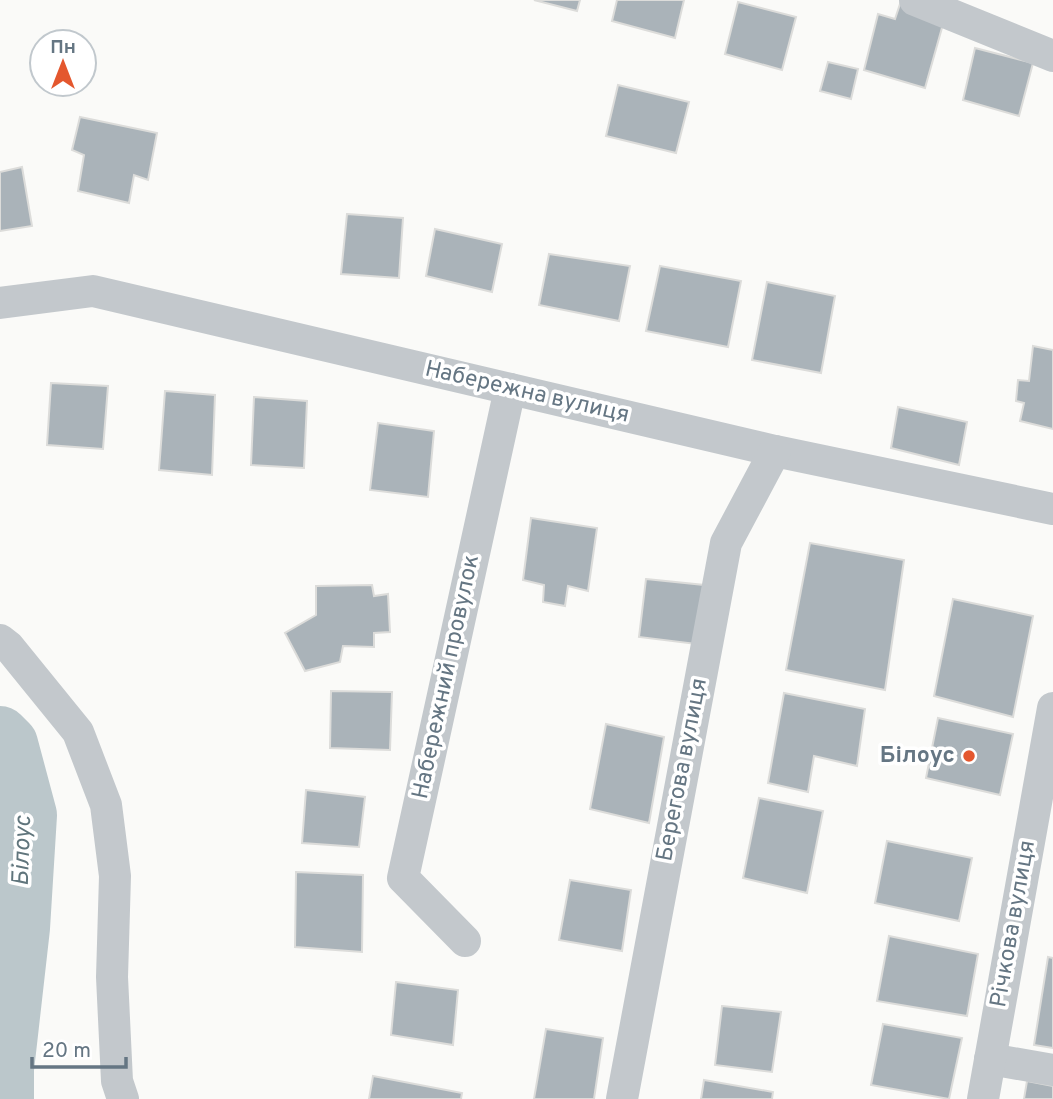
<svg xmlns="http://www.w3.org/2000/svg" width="1053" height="1099" font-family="Overpass,sans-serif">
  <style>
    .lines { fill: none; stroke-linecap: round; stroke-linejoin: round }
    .river { stroke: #bbc7cb; stroke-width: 58 }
    .building { fill: #aab3b9; stroke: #dcdcda; stroke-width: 2 }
    .minor { stroke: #c3c8cc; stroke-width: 32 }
    .poi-dot { fill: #e4572e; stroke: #fff; stroke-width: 2.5 }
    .labels { text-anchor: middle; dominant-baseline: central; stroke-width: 7; stroke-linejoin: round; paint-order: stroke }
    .street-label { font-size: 23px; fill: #657683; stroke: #fff }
    .poi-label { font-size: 23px; font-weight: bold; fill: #657683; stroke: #fff; text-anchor: end }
    .water-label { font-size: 24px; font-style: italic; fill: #60757c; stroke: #fff }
  </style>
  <rect width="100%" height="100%" fill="#fafaf8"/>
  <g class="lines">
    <!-- river -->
    <path class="river" d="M 0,735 L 9,744 L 28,815 L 21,928 L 5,1069 L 5,1099"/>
  </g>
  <!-- building -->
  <g class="building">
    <path d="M 534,0 L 580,0 L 577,11 Z"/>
    <path d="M 617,0 L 684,0 L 675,38 L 612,21 Z"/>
    <path d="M 901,1 L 945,17 L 925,88 L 864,70 L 878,14 L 895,19 Z"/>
    <path d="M 738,2 L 796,17 L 782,70 L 725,54 Z"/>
    <path d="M 975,48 L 1033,63 L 1019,116 L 963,100 Z"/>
    <path d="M 828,62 L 858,69 L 851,99 L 820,91 Z"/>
    <path d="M 618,85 L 689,102 L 676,153 L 606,136 Z"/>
    <path d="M 80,117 L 157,133 L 148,180 L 134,175 L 129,203 L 78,191 L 84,155 L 72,150 Z"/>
    <path d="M 22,167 L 32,226 L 0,231 L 0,172 Z"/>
    <path d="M 347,214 L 403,218 L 399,278 L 341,274 Z"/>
    <path d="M 435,229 L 502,244 L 492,292 L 426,276 Z"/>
    <path d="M 549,254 L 630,266 L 619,321 L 539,305 Z"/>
    <path d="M 660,266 L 741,281 L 728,347 L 646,331 Z"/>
    <path d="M 767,282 L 835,296 L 821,373 L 752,360 Z"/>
    <path d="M 1033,346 L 1053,350 L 1053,429 L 1020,421 L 1024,403 L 1016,401 L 1018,380 L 1029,381 Z"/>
    <path d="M 51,383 L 108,386 L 103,449 L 47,445 Z"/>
    <path d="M 165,391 L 215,395 L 212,475 L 159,470 Z"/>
    <path d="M 254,397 L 307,401 L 304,468 L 251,465 Z"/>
    <path d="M 898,407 L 967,422 L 959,465 L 891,448 Z"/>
    <path d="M 378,423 L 434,431 L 428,497 L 370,490 Z"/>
    <path d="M 531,518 L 597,528 L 588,591 L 568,586 L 565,606 L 543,602 L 544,585 L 523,580 Z"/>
    <path d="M 810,543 L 904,560 L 885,690 L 786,670 Z"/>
    <path d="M 646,579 L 704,585 L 696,644 L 639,637 Z"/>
    <path d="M 372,585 L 374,596 L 388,594 L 390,632 L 374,633 L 374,647 L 343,646 L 340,662 L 305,671 L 285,633 L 316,615 L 316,586 Z"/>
    <path d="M 953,599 L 1033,616 L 1013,717 L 934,696 Z"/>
    <path d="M 331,691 L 392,692 L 390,750 L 330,748 Z"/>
    <path d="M 784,693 L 865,709 L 857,766 L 814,756 L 808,792 L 768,783 Z"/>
    <path d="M 938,718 L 1013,734 L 1000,795 L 926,778 Z"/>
    <path d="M 606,724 L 664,737 L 649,823 L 590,809 Z"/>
    <path d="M 306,790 L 365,797 L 359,847 L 302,843 Z"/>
    <path d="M 759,798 L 823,811 L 807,893 L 743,878 Z"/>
    <path d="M 887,841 L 972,858 L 959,921 L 875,903 Z"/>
    <path d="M 296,872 L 363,875 L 362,952 L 295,947 Z"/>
    <path d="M 570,880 L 631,890 L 622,951 L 559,940 Z"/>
    <path d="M 889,936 L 978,954 L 967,1016 L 877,1001 Z"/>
    <path d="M 1048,957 L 1053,958 L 1053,1048 L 1034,1045 Z"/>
    <path d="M 396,982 L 458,990 L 453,1045 L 391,1035 Z"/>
    <path d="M 722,1006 L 781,1012 L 772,1072 L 715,1065 Z"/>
    <path d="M 883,1024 L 962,1038 L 949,1099 L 871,1085 Z"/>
    <path d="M 546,1029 L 603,1038 L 594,1099 L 534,1099 Z"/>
    <path d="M 373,1076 L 462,1093 L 461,1099 L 369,1099 Z"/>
    <path d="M 704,1080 L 773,1092 L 772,1099 L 701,1099 Z"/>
    <path d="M 1027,1081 L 1053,1086 L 1053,1099 L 1024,1099 Z"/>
  </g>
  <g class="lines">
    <!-- minor -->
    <g class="minor">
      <path d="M 915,0 L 1053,56"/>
      <path d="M 0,303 L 93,291 L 775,451 L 1053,509"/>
      <path d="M 0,640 L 9,647 L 78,732 L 106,805 L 115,876 L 112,977 L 117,1081 L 123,1099"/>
      <path d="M 465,941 L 403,878 L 510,389"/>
      <path d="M 990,1059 L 1053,1070"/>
      <path d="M 622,1099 L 726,543 L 775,451"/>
      <path d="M 983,1099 L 1053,708"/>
    </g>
  </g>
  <!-- markers -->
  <circle class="poi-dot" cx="969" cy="756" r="7"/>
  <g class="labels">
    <!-- street labels -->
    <g class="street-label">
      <text transform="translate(527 393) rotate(13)">Набережна вулиця</text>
      <text transform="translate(447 677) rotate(-78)">Набережний провулок</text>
      <text transform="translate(683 770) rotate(-79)">Берегова вулиця</text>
      <text transform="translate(1014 924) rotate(-80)">Річкова вулиця</text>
    </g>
    <!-- poi labels -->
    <g class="poi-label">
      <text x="955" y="756">Білоус</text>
    </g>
    <!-- water labels -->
    <g class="water-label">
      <text transform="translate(23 851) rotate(-88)">Білоус</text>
    </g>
  </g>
  <!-- north arrow -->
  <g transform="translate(63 63)"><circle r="33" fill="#ffffff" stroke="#c1c8cd" stroke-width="2"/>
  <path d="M0-5L12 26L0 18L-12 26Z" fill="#e4572e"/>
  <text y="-10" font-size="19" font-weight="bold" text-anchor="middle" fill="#657683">Пн</text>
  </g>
  <!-- scale -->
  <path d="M32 1057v10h94v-10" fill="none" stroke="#657683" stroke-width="3.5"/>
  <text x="42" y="1057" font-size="21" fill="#657683" stroke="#ffffff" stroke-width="5" paint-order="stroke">20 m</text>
</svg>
